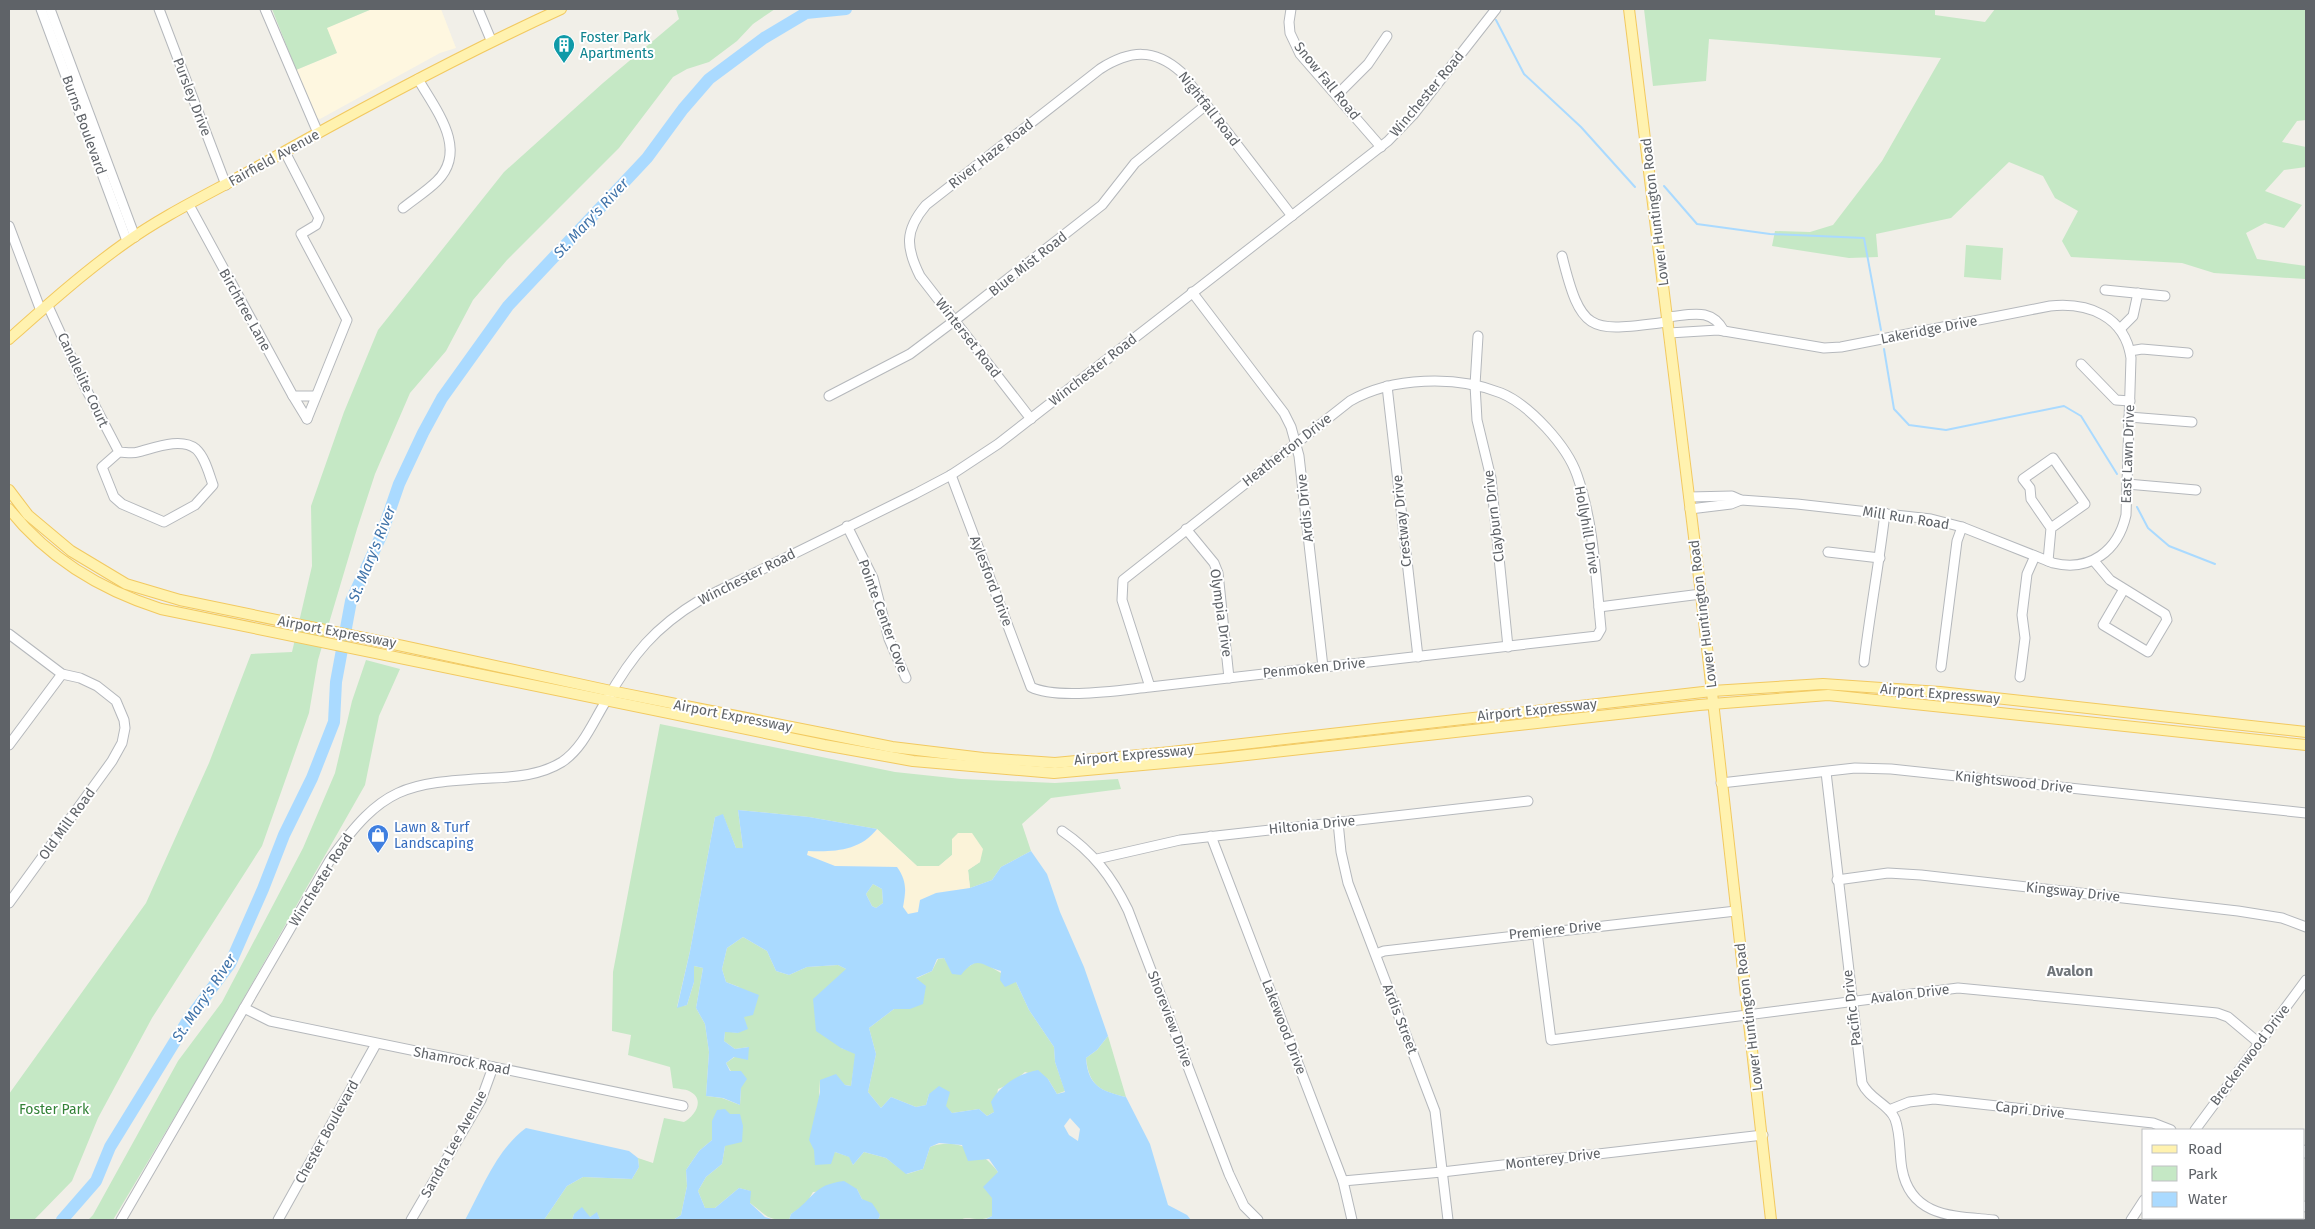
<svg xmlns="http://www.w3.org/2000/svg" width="2315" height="1229" font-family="'Fira Sans',sans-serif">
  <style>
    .commercial { fill: #fef7e0 }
    .green { fill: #c5e8c5 }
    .sand { fill: #fbf3d9 }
    .water { fill: #aadaff; fill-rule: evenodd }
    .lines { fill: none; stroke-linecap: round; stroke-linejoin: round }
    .stream { stroke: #aadaff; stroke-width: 2 }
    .river { stroke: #aadaff; stroke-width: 12 }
    .minor-casing { stroke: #b5b8bc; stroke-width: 11 }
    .major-casing { stroke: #f2c960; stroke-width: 12 }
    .minor { stroke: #fff; stroke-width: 9 }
    .major { stroke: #fff2af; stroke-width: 10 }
    .labels { text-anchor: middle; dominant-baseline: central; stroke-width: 4; stroke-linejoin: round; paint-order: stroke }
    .culture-label { font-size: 14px; fill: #0d838f; stroke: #fff; text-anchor: start }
    .street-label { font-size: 14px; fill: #5f6368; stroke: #fff }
    .shop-label { font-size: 14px; fill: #366cbe; stroke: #fff; text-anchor: start }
    .park-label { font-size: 14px; fill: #348238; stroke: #fff }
    .water-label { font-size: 15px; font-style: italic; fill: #4174aa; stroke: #fff }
    .neighbourhood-label { font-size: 15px; font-weight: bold; fill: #70757a; stroke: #fff }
  </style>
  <rect width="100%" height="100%" fill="#f1efe8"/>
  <!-- commercial -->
  <path class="commercial" d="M 372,9 L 441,9 L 456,48 L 440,53 L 320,119 L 317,118 L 296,70 L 337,53 L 326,28 Z"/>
  <!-- green -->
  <g class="green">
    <path d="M 272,9 L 372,9 L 327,28 L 337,53 L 296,70 Z"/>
    <path d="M 676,9 L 775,9 L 753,24 L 737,41 L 709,62 L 687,69 L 673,77 L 619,148 L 507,260 L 473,300 L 446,351 L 410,393 L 375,474 L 357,529 L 318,660 L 309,713 L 262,846 L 152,1018 L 98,1118 L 72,1181 L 34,1220 L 9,1220 L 9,1094 L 146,903 L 209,763 L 251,654 L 292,652 L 312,566 L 311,506 L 344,412 L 378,330 L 504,172 L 603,83 L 679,19 Z"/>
    <path d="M 1644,9 L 1935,9 L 1935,15 L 1985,22 L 1995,9 L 2306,9 L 2306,120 L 2297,121 L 2282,142 L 2306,147 L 2306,167 L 2284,170 L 2265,191 L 2302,205 L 2284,228 L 2265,223 L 2246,233 L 2257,259 L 2306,266 L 2305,279 L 2214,273 L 2182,263 L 2071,257 L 2062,241 L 2078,211 L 2055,198 L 2043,176 L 2009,162 L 1951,218 L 1876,234 L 1878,257 L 1849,258 L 1772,246 L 1775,231 L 1810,232 L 1833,225 L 1882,161 L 1941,58 L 1709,39 L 1706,81 L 1653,86 Z"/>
    <path d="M 1966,245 L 2003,248 L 2001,280 L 1964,277 Z"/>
    <path d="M 366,660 L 400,669 L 379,716 L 365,785 L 205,1066 L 113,1220 L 88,1220 L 93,1215 L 178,1061 L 222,1002 L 303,848 L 335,773 L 352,701 Z"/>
    <path d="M 660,724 L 895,772 L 961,779 L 1055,783 L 1118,779 L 1121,789 L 1051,798 L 1022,824 L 1031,851 L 1001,867 L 992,880 L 970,888 L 968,870 L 980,862 L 952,839 L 952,855 L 939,866 L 917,866 L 877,829 L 809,817 L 738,810 L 743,848 L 736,848 L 723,815 L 715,817 L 690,951 L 677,1007 L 687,1005 L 694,982 L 694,966 L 703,968 L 696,1008 L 705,1024 L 709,1052 L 706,1096 L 722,1098 L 740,1105 L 741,1088 L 726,1063 L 749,1047 L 735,1049 L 724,1041 L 725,1031 L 738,1033 L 745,1024 L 739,987 L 726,982 L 722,969 L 727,948 L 743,937 L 767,951 L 776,971 L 789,975 L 807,967 L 838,965 L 846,969 L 841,1048 L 856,1053 L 851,1086 L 820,1080 L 815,1164 L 835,1152 L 850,1157 L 853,1165 L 864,1152 L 886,1158 L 907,1174 L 923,1169 L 930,1147 C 955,1137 983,1151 998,1172 L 992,1198 L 992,1216 C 979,1223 969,1215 960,1220 L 878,1220 L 880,1215 L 862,1199 L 857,1189 L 813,1192 L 806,1204 L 791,1214 L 789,1220 C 765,1220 768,1216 750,1203 L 750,1191 L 739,1188 L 715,1208 L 705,1208 L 698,1191 L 706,1177 L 722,1164 L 725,1146 L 712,1121 L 712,1140 L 699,1151 L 686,1170 L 687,1186 L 681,1215 L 673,1220 L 600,1220 L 597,1213 L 590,1217 L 574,1214 L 572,1220 L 544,1220 L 567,1186 L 583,1177 L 632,1179 L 639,1167 L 638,1158 L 653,1163 L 664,1118 L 684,1122 C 695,1116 706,1099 689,1091 C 685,1089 678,1089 673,1088 L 670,1067 L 628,1055 L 631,1035 L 612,1031 L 613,972 Z"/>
    <path d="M 873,884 L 882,889 L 883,903 L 876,908 L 872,906 L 866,894 Z"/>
    <path d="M 944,958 L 950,967 L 968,967 L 976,962 L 984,963 L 1016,982 L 1029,1010 L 1054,1047 L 1055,1062 L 1065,1091 L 1057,1094 L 1048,1079 L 1025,1072 L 1010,1084 L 998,1089 L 994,1112 L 987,1116 L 979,1109 L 952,1113 L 929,1094 L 926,1105 L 916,1107 L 891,1097 L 881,1108 L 868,1092 L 876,1054 L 869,1028 L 894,1009 L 910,1009 L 915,979 L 932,971 L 938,959 Z"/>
    <path d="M 1108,1036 L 1126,1097 C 1100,1091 1089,1086 1086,1058 L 1097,1050 Z"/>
  </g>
  <!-- sand -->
  <path class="sand" d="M 877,829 L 917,866 L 939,866 L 952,855 L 952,839 L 958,833 L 972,833 L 983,849 L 980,862 L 968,870 L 970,888 L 936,893 L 920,900 L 918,912 L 908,914 L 903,907 L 906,890 L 897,867 L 835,866 L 807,855 L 808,851 C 834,852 860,851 877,829 Z"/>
  <!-- water -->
  <g class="water">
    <path d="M 738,810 L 809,817 L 877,829 C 860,851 834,852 808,851 L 807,855 L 835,866 L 897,867 C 907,881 906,890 903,907 L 908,914 L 918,912 L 920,900 L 936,893 L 970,888 L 992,880 L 1001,867 L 1031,851 L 1047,874 L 1060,912 L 1084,967 L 1108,1036 L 1097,1050 L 1086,1058 C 1088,1086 1101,1091 1126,1097 L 1150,1144 L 1168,1205 L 1187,1215 L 1191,1220 L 984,1220 L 992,1216 L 992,1198 L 983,1187 L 998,1172 L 989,1159 L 968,1161 L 962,1145 L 939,1143 L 930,1147 L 923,1169 L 906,1174 L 886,1158 L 864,1152 L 853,1165 L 849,1157 L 835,1152 L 831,1164 L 815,1165 L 814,1150 L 809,1140 L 820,1092 L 820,1080 L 836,1074 L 845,1085 L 851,1086 L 855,1054 L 841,1048 L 816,1031 L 813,999 L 846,969 L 838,965 L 807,967 L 789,975 L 776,971 L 767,951 L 743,937 L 727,948 L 722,969 L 726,982 L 759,995 L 753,1015 L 744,1017 L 748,1029 L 738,1033 L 725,1032 L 724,1041 L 735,1049 L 749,1047 L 748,1060 L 734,1057 L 726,1063 L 730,1071 L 741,1071 L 747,1079 L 741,1088 L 740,1105 L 723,1098 L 706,1096 L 709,1052 L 705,1024 L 696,1008 L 703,968 L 694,966 L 694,982 L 687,1005 L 677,1008 L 690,951 L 715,817 L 723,814 L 736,848 L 743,848 ZM 873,884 L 882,889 L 883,903 L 876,908 L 872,906 L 866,894 ZM 944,958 L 952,974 L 961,975 C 978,954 981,966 1001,971 L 1000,980 L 1005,987 L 1016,982 L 1029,1010 L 1054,1047 L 1055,1062 L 1065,1092 L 1057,1094 L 1048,1079 L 1038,1070 C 1020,1073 1000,1085 991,1102 L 994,1112 L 987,1116 L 979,1109 L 952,1113 L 946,1106 L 950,1092 L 939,1086 L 929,1094 L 926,1105 L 916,1107 L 891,1097 L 881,1108 L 868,1092 L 876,1054 L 869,1028 L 894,1009 L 910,1009 L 923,1004 L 926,986 L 916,978 L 932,971 L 937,959 ZM 1070,1118 L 1080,1129 L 1078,1141 L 1069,1135 L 1064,1126 Z"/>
    <path d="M 725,1109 L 730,1114 L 740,1114 L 743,1126 L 742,1142 L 725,1146 L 722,1164 L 706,1177 L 698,1191 L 705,1208 L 715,1208 L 739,1188 L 751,1191 L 750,1203 L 765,1217 L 775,1220 L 673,1220 L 681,1215 L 687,1186 L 686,1170 L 699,1151 L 712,1140 L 712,1121 L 717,1110 Z"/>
    <path d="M 526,1128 L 629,1151 L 638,1158 L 639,1167 L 632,1179 L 583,1177 L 567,1186 L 544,1220 L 465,1220 C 482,1189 497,1149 526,1128 Z"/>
    <path d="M 844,1181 L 857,1189 L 862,1199 L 872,1203 L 880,1215 L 878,1220 L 789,1220 L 791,1214 C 815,1198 812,1185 844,1181 Z"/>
    <path d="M 582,1207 L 590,1217 L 597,1212 L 600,1220 L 572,1220 L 574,1214 Z"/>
  </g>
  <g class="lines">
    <!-- stream -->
    <g class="stream">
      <path d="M 1496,20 L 1524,74 L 1581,127 L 1635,187"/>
      <path d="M 1664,186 L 1697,224 L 1770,234 L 1864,238 L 1881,330"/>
      <path d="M 1884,349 L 1894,409 L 1909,425 L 1946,430 L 2064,406 L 2081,416 L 2117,474"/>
      <path d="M 2137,507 L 2148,528 L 2169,546 L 2215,564"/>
    </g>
    <!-- river -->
    <path class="river" d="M 62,1220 L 96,1181 L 110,1147 L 188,1020 L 230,964 L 263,889 L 284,835 L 312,778 L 334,722 L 336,682 L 351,601 L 381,536 L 399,484 L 423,433 L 442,398 L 508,306 L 647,158 L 683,109 L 709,79 L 764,38 L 806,13 L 846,9"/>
    <!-- minor casing -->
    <g class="minor-casing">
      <g id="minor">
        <path d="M 41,9 L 127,241"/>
        <path d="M 50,9 L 135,237"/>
        <path d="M 159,9 L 226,185"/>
        <path d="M 265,9 L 318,133"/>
        <path d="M 478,9 L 491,40"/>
        <path d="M 1291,9 L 1289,22 L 1290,33 L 1300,54 L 1381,147"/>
        <path d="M 1337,95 L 1368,64 L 1387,36"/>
        <path d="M 285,152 L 319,218 L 316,225 L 301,234 L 347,320 L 307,419"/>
        <path d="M 189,205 L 293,396 L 315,396"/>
        <path d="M 403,208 C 414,199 427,191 437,181 C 469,149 435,109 418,79"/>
        <path d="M 9,226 L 41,311"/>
        <path d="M 1562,256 C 1582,337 1591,331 1668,322"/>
        <path d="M 2105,290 L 2165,296"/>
        <path d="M 1192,292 L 1284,413 L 1291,427 L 1299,456 L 1323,667"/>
        <path d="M 48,306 L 85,387 L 119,452 C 125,452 132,454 138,452 C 154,448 181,437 196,449 C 205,457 209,474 213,485 L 195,505 L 164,522 L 122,504 L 114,497 L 102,467 L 119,452"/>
        <path d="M 1667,317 C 1691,315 1711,307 1724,331"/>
        <path d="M 2120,329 L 2133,316 L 2138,293"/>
        <path d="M 1669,333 L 1718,330 L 1824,348 L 1841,347 L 2050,306 C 2088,302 2125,316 2131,358 L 2126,515 C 2118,551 2090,572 2053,563 L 1962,527 L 1931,519 L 1797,504 L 1741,500 L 1732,496 L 1689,497"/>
        <path d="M 1478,336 L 1475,385 L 1477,420 L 1491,478 L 1508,647"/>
        <path d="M 2130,351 L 2142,349 L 2188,353"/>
        <path d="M 2081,364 L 2116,400 L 2130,401"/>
        <path d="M 1387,386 L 1418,657"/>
        <path d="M 293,396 L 307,419"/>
        <path d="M 829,396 L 910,354 L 954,321 L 1102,205 L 1135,163 L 1206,105"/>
        <path d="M 2129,417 L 2192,422"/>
        <path d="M 1031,419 L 920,276 C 906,248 904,231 926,205 L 1100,69 C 1130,50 1154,48 1181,72 L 1292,216"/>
        <path d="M 951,475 L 1031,687 C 1057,700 1120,690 1150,687 L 1597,636 L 1601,629 C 1596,579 1594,523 1577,475 C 1567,446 1530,405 1501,393 C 1456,375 1392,377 1350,401 L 1123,580 L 1122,600 L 1150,687"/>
        <path d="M 2127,484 L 2196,490"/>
        <path d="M 1690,509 L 1731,504 L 1741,500"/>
        <path d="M 847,526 L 873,578 L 889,639 L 906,678"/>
        <path d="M 1186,529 L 1214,563 L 1218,573 L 1229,678"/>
        <path d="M 1828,552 L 1880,558"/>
        <path d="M 2048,561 L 2051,528 L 2031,499 L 2030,488 L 2023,479 L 2053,458 L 2085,504 L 2051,528"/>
        <path d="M 2094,561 L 2110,580 L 2165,614 L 2167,620 L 2148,652 L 2103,625 L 2124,589"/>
        <path d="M 1599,607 L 1701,594"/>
        <path d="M 9,634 L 62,674 L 80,678 L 97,686 L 116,701 L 124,720 L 125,728 L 122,743 L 112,761 L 9,903"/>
        <path d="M 1864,662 C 1870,612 1879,564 1885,513"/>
        <path d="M 1941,667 L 1957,541 L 1962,527"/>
        <path d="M 2020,677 L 2025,638 L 2022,615 L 2027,574 L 2035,556"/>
        <path d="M 9,745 L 62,674"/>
        <path d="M 1826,772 L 1862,1083 C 1869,1099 1889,1104 1895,1119 C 1901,1135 1899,1153 1902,1169 C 1911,1218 1955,1216 1994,1220"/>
        <path d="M 1721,783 L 1855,768 L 1891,769 L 2306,813"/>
        <path d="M 1338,822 L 1341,852 L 1348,883 L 1435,1111 L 1448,1220"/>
        <path d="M 1062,831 C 1093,852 1112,877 1128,910 L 1229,1174 L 1244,1206 L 1258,1220"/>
        <path d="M 1211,836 L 1343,1181 L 1352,1220"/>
        <path d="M 1097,859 L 1180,840 L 1528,801"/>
        <path d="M 1837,880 L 1888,873 L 1921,875 L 2238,911 L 2282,918 L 2306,927"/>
        <path d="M 1537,932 L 1551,1040 L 1958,988 L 2217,1013 L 2228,1017 L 2259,1043"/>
        <path d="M 1376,954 L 1384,951 L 1736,911"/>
        <path d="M 244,1008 L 270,1021 L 683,1106"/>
        <path d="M 1889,1110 L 1909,1102 L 1934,1099 L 2153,1123 L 2171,1130"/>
        <path d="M 2195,1130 L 2306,980"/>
        <path d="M 2304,1153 L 2306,1150"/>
        <path d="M 1343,1181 L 1442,1172 L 1763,1135"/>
        <path d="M 2304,1206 L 2306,1207"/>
        <path d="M 121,1220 L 330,860 C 383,786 404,783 492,778 C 516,777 541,775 562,762 C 583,748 593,722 606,701 C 632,655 655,627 700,600 L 915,494 L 951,475 L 998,444 L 1388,141 L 1413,115 L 1496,9"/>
        <path d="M 278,1220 L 376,1044"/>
        <path d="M 411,1220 L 481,1100 L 493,1067"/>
        <path d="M 2131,1220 L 2144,1200"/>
        <path d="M 2254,1220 L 2256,1218"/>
      </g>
    </g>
    <!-- major casing -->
    <g class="major-casing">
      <g id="major">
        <path d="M 1629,9 L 1701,594 L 1771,1220"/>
        <path d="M 9,339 C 46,306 84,272 125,243 C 167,213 215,191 259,166 C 358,110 458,56 561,9"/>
        <path d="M 9,490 L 28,515 L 71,551 L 126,584 L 180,600 L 403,646 L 611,691 L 892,747 L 983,758 L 1055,763 L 1171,752 L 1712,691 L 1823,684 L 1940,692 L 2306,732"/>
        <path d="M 9,509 C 49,559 101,590 161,609 L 824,745 L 913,761 L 1054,773 L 1220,758 L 1699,705 L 1828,695 L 2306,745"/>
      </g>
    </g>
    <!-- minor -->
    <use href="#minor" class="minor"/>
    <!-- major -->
    <use href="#major" class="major"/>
  </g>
  <!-- icons -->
  <defs>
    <g id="building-pin" transform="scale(1.125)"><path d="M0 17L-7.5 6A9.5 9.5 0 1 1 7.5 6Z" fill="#0f9aa8" stroke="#fff"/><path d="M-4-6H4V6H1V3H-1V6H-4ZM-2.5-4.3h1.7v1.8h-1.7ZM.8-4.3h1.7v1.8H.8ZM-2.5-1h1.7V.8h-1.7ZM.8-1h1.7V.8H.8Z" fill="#fff"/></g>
    <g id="shop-pin" transform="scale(1.125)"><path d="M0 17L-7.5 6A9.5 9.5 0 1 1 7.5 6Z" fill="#3f7fe0" stroke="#fff"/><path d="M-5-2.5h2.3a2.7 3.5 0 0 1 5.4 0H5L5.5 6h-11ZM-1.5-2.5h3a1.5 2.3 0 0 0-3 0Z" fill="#fff"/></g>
  </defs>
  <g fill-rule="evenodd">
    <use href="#building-pin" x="564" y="45"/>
    <use href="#shop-pin" x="378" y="835"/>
  </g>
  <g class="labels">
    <!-- culture labels -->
    <g class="culture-label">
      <text x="580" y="37">Foster Park<tspan x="580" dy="16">Apartments</tspan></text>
    </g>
    <!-- street labels -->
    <g class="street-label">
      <text transform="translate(1327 81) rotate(51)">Snow Fall Road</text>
      <text transform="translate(1427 94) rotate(-50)">Winchester Road</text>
      <text transform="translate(192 97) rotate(69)">Pursley Drive</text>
      <text transform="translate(1209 109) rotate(52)">Nightfall Road</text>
      <text transform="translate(84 125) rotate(70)">Burns Boulevard</text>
      <text transform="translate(991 154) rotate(-38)">River Haze Road</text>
      <text transform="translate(274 158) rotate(-29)">Fairfield Avenue</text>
      <text transform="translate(1655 212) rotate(-97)">Lower Huntington Road</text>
      <text transform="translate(1028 264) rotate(-38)">Blue Mist Road</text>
      <text transform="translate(245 310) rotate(61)">Birchtree Lane</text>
      <text transform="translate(1929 330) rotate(-11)">Lakeridge Drive</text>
      <text transform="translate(968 338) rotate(52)">Winterset Road</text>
      <text transform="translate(1093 370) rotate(-38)">Winchester Road</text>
      <text transform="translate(83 380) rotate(65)">Candlelite Court</text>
      <text transform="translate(1287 450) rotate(-38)">Heatherton Drive</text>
      <text transform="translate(2128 454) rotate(-88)">East Lawn Drive</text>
      <text transform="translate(1305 508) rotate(-96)">Ardis Drive</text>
      <text transform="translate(1494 516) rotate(-97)">Clayburn Drive</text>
      <text transform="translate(1906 518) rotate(9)">Mill Run Road</text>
      <text transform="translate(1402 521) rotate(-96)">Crestway Drive</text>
      <text transform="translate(1587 530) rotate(80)">Hollyhill Drive</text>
      <text transform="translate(747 577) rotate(-27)">Winchester Road</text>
      <text transform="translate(991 581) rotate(69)">Aylesford Drive</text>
      <text transform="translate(1221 613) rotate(82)">Olympia Drive</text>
      <text transform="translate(1703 614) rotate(-97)">Lower Huntington Road</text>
      <text transform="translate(883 616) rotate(70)">Pointe Center Cove</text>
      <text transform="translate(337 632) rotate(11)">Airport Expressway</text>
      <text transform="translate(1314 668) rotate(-6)">Penmoken Drive</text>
      <text transform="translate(1940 694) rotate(5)">Airport Expressway</text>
      <text transform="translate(1537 710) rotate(-6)">Airport Expressway</text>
      <text transform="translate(733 716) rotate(11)">Airport Expressway</text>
      <text transform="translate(1134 755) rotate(-5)">Airport Expressway</text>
      <text transform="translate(2014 782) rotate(6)">Knightswood Drive</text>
      <text transform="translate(67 824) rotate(-54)">Old Mill Road</text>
      <text transform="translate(1312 825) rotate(-6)">Hiltonia Drive</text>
      <text transform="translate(321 880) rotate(-58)">Winchester Road</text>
      <text transform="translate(2073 892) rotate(6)">Kingsway Drive</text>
      <text transform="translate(1555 930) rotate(-6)">Premiere Drive</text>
      <text transform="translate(1910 994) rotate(-7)">Avalon Drive</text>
      <text transform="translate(1852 1008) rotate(-97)">Pacific Drive</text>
      <text transform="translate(1749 1017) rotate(-97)">Lower Huntington Road</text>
      <text transform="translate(1170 1019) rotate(69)">Shoreview Drive</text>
      <text transform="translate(1400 1019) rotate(69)">Ardis Street</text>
      <text transform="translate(1284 1027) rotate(69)">Lakewood Drive</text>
      <text transform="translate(2250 1055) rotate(-53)">Breckenwood Drive</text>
      <text transform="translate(462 1061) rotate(11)">Shamrock Road</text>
      <text transform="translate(2030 1110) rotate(6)">Capri Drive</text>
      <text transform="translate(327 1132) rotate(-61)">Chester Boulevard</text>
      <text transform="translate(454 1144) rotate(-61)">Sandra Lee Avenue</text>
      <text transform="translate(1553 1159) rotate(-7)">Monterey Drive</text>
    </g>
    <!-- shop labels -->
    <g class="shop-label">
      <text x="394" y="827">Lawn &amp; Turf<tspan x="394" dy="16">Landscaping</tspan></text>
    </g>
    <!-- park labels -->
    <g class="park-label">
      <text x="54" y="1109">Foster Park</text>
    </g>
    <!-- water labels -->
    <g class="water-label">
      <text transform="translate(591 218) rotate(-47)">St. Mary's River</text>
      <text transform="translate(372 554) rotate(-68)">St. Mary's River</text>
      <text transform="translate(204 998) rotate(-56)">St. Mary's River</text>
    </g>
    <!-- neighbourhood labels -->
    <g class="neighbourhood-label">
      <text x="2070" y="971">Avalon</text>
    </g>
  </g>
  <!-- border -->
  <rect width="2315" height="1229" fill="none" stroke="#5f6368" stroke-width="20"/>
  <!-- legend -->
  <rect x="2142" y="1129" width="162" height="90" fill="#ffffff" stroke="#bfc1c3"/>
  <rect x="2152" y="1145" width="25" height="8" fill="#fff2af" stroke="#bfc1c3"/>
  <text x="2188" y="1154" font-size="15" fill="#5f6368">Road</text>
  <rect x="2152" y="1166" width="25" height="15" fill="#c5e8c5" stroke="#bfc1c3"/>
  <text x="2188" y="1179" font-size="15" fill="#5f6368">Park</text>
  <rect x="2152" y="1192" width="25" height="15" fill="#aadaff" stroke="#bfc1c3"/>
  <text x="2188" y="1204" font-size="15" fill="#5f6368">Water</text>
</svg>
